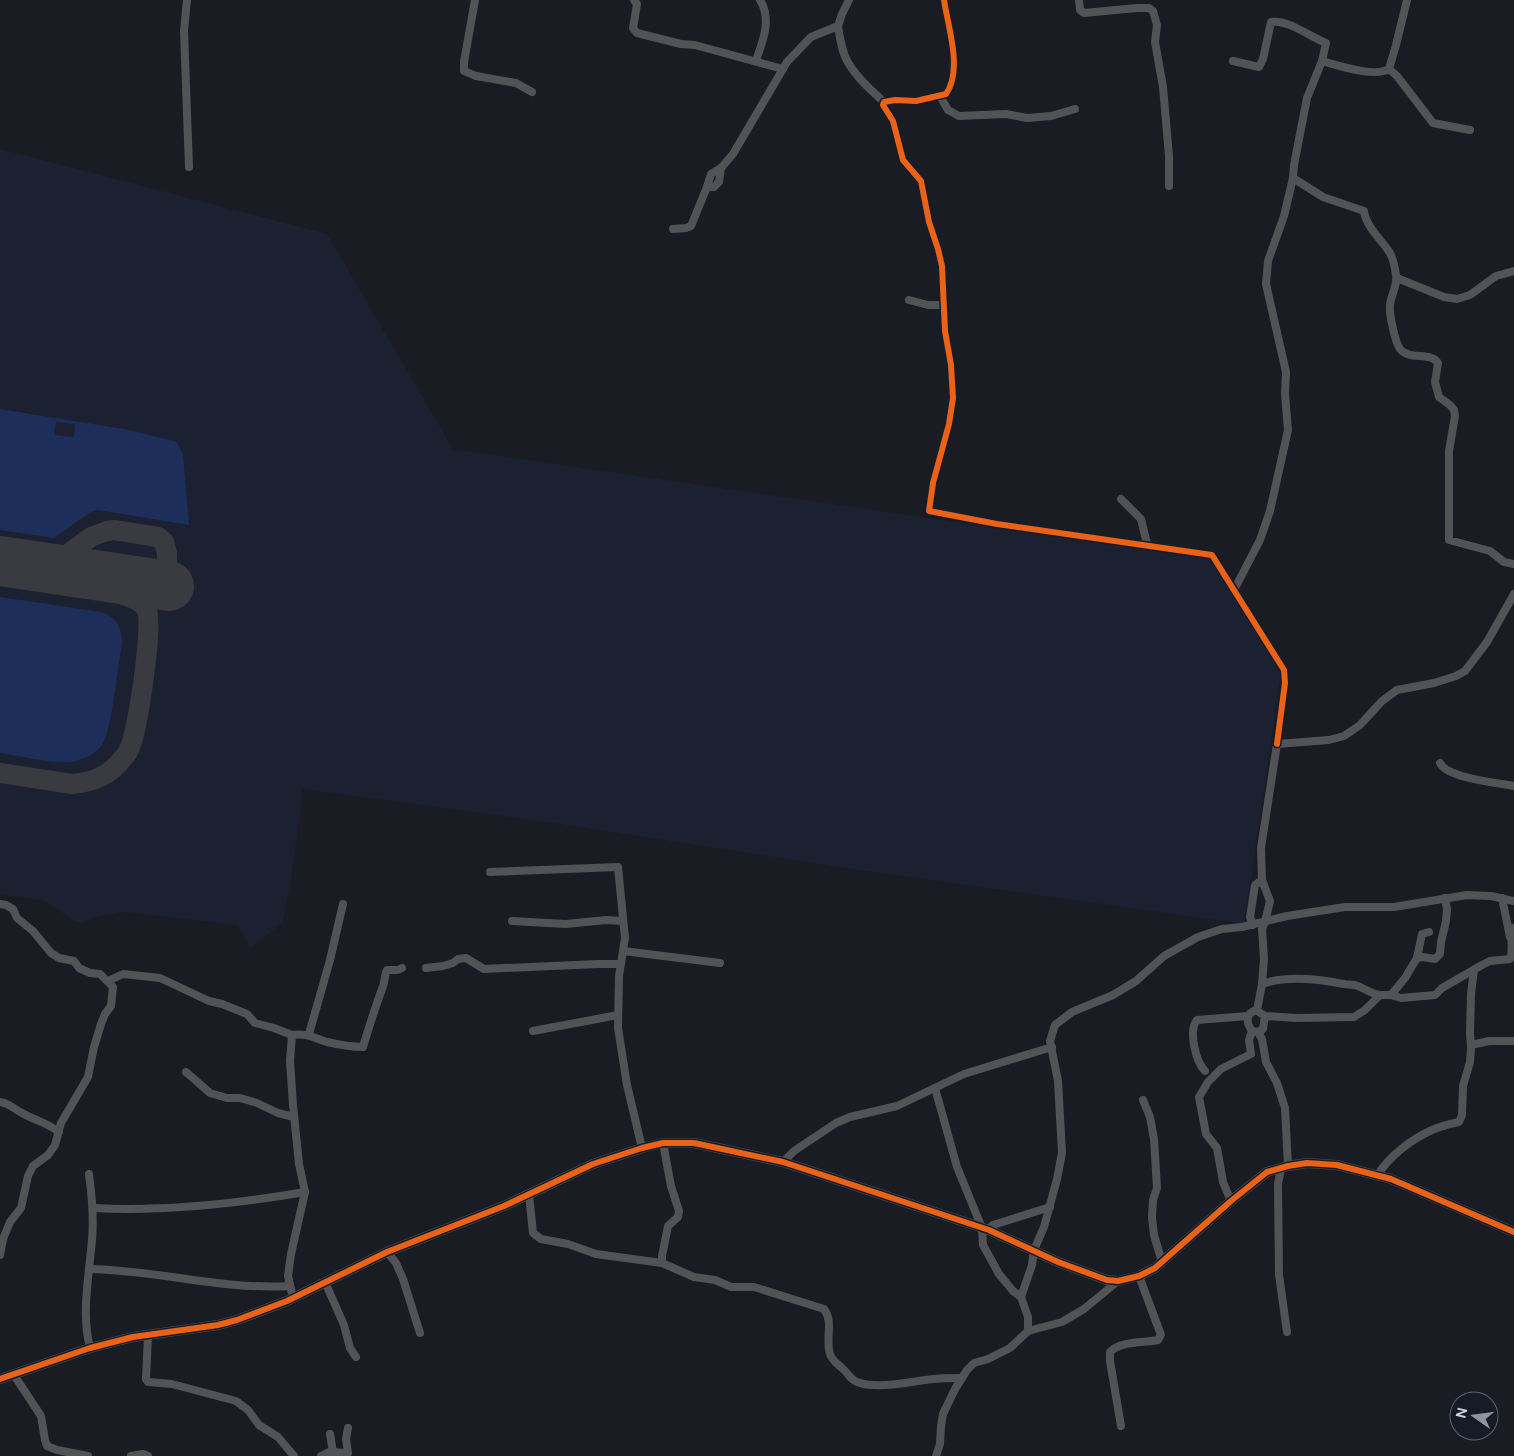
<svg xmlns="http://www.w3.org/2000/svg" width="1514" height="1456" font-family="'DM Sans',sans-serif">
  <style>
    .built { fill: #1b2131 }
    .green { fill: #1e2e5b; fill-rule: evenodd }
    .lines { fill: none; stroke-linecap: round; stroke-linejoin: round }
    .taxiway { stroke: #3a3b40; stroke-width: 20 }
    .runway { stroke: #3a3b40; stroke-width: 50 }
    .minor { stroke: #525356; stroke-width: 8 }
    .tertiary { stroke: #525356; stroke-width: 10 }
    .cycleway-casing { stroke: #161b27; stroke-width: 9 }
    .cycleway { stroke: #ea6118; stroke-width: 6 }
  </style>
  <rect width="100%" height="100%" fill="#1a1c23"/>
  <!-- built -->
  <path class="built" d="M 0,149 L 327,234 L 453,449 L 1211,559 L 1244,611 L 1281,674 L 1244,924 L 860,870 L 554,823 L 303,789 L 291,880 L 282,924 L 250,947 L 238,925 L 125,912 L 98,916 L 83,923 L 73,920 L 45,901 L 0,894 Z"/>
  <!-- green -->
  <g class="green">
    <path d="M 0,409 L 124,429 L 174,441 L 178,444 L 183,455 L 189,525 L 98,510 L 89,513 L 54,538 L 0,530 ZM 56,422 L 75,424 L 74,437 L 54,435 Z"/>
    <path d="M 0,597 L 101,612 C 116,617 122,627 122,643 C 118,664 112,730 102,745 C 95,755 81,761 69,762 C 46,763 22,756 0,753 Z"/>
  </g>
  <g class="lines">
    <!-- taxiway -->
    <g class="taxiway">
      <path d="M 35,566 L 57,562 L 91,537 L 107,531 L 114,530 L 158,537 L 164,542 L 167,553 L 167,564 L 161,579 L 151,590 L 123,595 L 115,592 L 97,578 L 88,574"/>
      <path d="M 0,773 L 72,784 C 94,782 111,775 124,757 C 127,754 129,750 130,747 C 138,730 153,626 147,611 C 143,601 132,598 123,595"/>
    </g>
    <!-- runway -->
    <path class="runway" d="M 0,561 L 169,586"/>
    <!-- minor -->
    <g class="minor">
      <path d="M 187,0 L 184,31 L 189,167"/>
      <path d="M 475,0 L 464,62 L 464,71 L 476,76 L 516,83 L 532,92"/>
      <path d="M 634,0 L 637,4 L 633,28 L 637,33 L 681,44 L 695,45 L 783,69"/>
      <path d="M 944,0 C 948,27 963,70 946,94 L 916,101 L 895,100 L 884,102 L 883,105 L 893,121 L 903,160 L 921,181 L 929,222 L 938,249 L 942,266 L 945,331 L 951,365 L 953,398 L 949,424 L 933,483 L 929,511 L 997,524 L 1212,555 L 1284,670 L 1285,683 L 1277,744"/>
      <path d="M 1079,0 L 1080,10 L 1084,13 L 1137,8 L 1149,8 L 1153,11 L 1157,25 L 1155,42 L 1163,87 L 1169,156 L 1169,186"/>
      <path d="M 1407,0 L 1396,45 L 1389,69 L 1397,76 L 1433,123 L 1470,130"/>
      <path d="M 838,26 C 840,38 842,54 849,64 C 857,78 872,91 884,102"/>
      <path d="M 756,60 C 763,41 772,19 760,0"/>
      <path d="M 1233,61 L 1259,67 L 1263,59 L 1271,22 C 1288,19 1310,37 1326,43 L 1322,61 C 1337,65 1375,78 1389,69"/>
      <path d="M 1322,61 L 1307,98 L 1294,165 L 1293,178 L 1323,197 L 1364,211 C 1366,227 1381,239 1390,253 C 1393,259 1395,268 1396,275 C 1398,284 1391,295 1390,305 C 1389,314 1395,342 1400,349 C 1410,361 1430,351 1438,363 L 1435,382 L 1439,397 L 1450,405 L 1454,410 L 1455,416 L 1449,451 L 1449,540 L 1490,551 L 1504,562 L 1514,564"/>
      <path d="M 940,96 L 948,110 L 959,116 L 1006,114 L 1027,118 L 1051,116 L 1075,109"/>
      <path d="M 707,187 L 714,187 L 719,182 L 721,168"/>
      <path d="M 673,229 L 686,228 L 691,226 L 707,187 L 711,174 L 721,168 L 733,154 L 787,62 L 811,37 L 838,26 L 842,14 L 849,0"/>
      <path d="M 1397,278 L 1444,297 L 1457,299 L 1470,295 L 1496,276 L 1514,271"/>
      <path d="M 909,300 L 928,305 L 944,305"/>
      <path d="M 1121,499 L 1141,519 L 1147,544"/>
      <path d="M 1234,590 L 1260,540 L 1270,511 L 1288,430 L 1285,394 L 1286,372 L 1266,284 L 1268,261 L 1284,216 L 1293,178"/>
      <path d="M 1440,763 C 1447,778 1498,783 1514,786"/>
      <path d="M 490,872 L 618,867 L 625,938 L 619,976 L 618,1028 L 627,1085 L 642,1148"/>
      <path d="M 1502,898 L 1510,937"/>
      <path d="M 0,904 L 6,905 L 13,909 L 17,918 L 33,931 L 51,953 L 59,958 L 74,961 L 79,968 L 90,973 L 100,974 L 113,987 L 111,1006 L 105,1014 L 101,1024 L 94,1047 L 88,1077 L 61,1123 L 55,1145 L 48,1155 L 33,1166 L 28,1176 L 21,1208 L 10,1222 L 3,1239 L 0,1255"/>
      <path d="M 512,921 L 566,924 L 606,920 L 623,921"/>
      <path d="M 1253,925 L 1250,917 L 1255,885 L 1262,880"/>
      <path d="M 623,951 L 720,963"/>
      <path d="M 1417,958 L 1423,957 L 1435,959 L 1440,954 L 1441,942 L 1446,921 L 1447,909 L 1445,898"/>
      <path d="M 426,968 L 443,966 L 453,963 L 458,959 L 466,958 L 484,969 L 598,964 L 620,964"/>
      <path d="M 108,981 L 123,974 L 160,978 L 209,1001 L 222,1004 L 247,1014 L 255,1023 L 274,1028 L 292,1035"/>
      <path d="M 1262,984 C 1286,975 1318,979 1344,984 C 1347,985 1351,984 1355,985 C 1365,988 1370,994 1380,995"/>
      <path d="M 1391,995 L 1401,998 L 1435,995 L 1442,988 L 1482,965 L 1490,961 L 1510,959 C 1514,949 1509,938 1514,928"/>
      <path d="M 1257,1010 L 1262,984 L 1264,959 L 1262,929 L 1265,922 L 1270,901 L 1262,880 L 1261,848 L 1277,744 L 1329,740 L 1344,736 L 1360,725 L 1382,701 L 1397,690 L 1434,683 L 1456,676 L 1465,671 L 1487,642 L 1514,594"/>
      <path d="M 1265,1016 L 1296,1018 L 1354,1017 L 1365,1010 L 1380,995 L 1391,995 L 1405,978 L 1417,958 L 1422,934 L 1429,932"/>
      <path d="M 533,1031 L 618,1015"/>
      <path d="M 1258,1032 L 1263,1029 L 1265,1016 L 1256,1010 C 1245,1014 1246,1022 1252,1031 L 1258,1032 L 1262,1039 L 1266,1062 L 1277,1083 L 1285,1108 L 1288,1166"/>
      <path d="M 309,1034 L 330,960 L 343,904"/>
      <path d="M 1471,1045 L 1489,1041 L 1514,1041"/>
      <path d="M 1205,1071 C 1196,1062 1188,1031 1197,1020 L 1248,1016"/>
      <path d="M 186,1072 L 210,1093 L 227,1098 L 240,1098 L 257,1103 L 278,1113 L 294,1117"/>
      <path d="M 935,1088 L 957,1167 L 982,1228 L 983,1245 L 999,1274 L 1013,1291 L 1021,1297"/>
      <path d="M 1143,1100 L 1150,1117 L 1154,1139 L 1157,1188 L 1153,1200 L 1152,1218 L 1154,1235 L 1162,1262"/>
      <path d="M 0,1102 C 9,1103 14,1109 22,1113 C 34,1120 48,1123 59,1132"/>
      <path d="M 663,1143 L 671,1186 L 679,1211 L 678,1217 L 668,1226 L 662,1256 L 662,1263 L 694,1277 L 715,1280 L 731,1287 L 754,1287 L 824,1309 C 834,1322 825,1340 830,1354 C 832,1361 838,1364 843,1369 C 848,1373 850,1379 857,1382 C 877,1390 912,1381 934,1379 C 943,1378 952,1378 961,1378"/>
      <path d="M 783,1162 L 794,1151 L 836,1123 L 850,1117 L 897,1106 L 964,1074 L 1052,1047"/>
      <path d="M 1281,1168 L 1278,1184 L 1279,1275 L 1287,1332"/>
      <path d="M 89,1174 C 92,1196 94,1218 92,1240 C 89,1276 81,1313 90,1348"/>
      <path d="M 1377,1176 C 1389,1156 1412,1139 1432,1130 C 1440,1126 1450,1124 1459,1122 L 1462,1115 L 1463,1086 L 1470,1062 L 1471,1048 L 1470,1033 L 1471,994 L 1474,970"/>
      <path d="M 529,1194 L 533,1233 L 541,1239 L 568,1244 L 596,1254 L 662,1263"/>
      <path d="M 1231,1201 L 1223,1182 L 1217,1148 L 1206,1134 L 1199,1097 L 1208,1082 L 1221,1069 L 1251,1054 L 1249,1040 L 1252,1031"/>
      <path d="M 93,1208 C 164,1212 235,1204 305,1192"/>
      <path d="M 987,1230 L 993,1225 L 1050,1207"/>
      <path d="M 387,1252 L 396,1263 L 403,1279 L 420,1333"/>
      <path d="M 89,1269 C 157,1270 221,1290 290,1286"/>
      <path d="M 325,1282 L 344,1325 L 350,1348 L 356,1357"/>
      <path d="M 293,1298 L 288,1276 L 291,1254 L 305,1192 L 299,1164 L 293,1105 L 290,1061 L 292,1035 C 308,1033 313,1038 327,1042 C 340,1045 351,1047 363,1047 C 369,1027 375,1008 382,989 C 385,983 384,976 387,970 L 398,970 L 402,968"/>
      <path d="M 1028,1331 L 1028,1317 L 1021,1297 L 1032,1265 L 1034,1250 L 1044,1227 L 1057,1179 L 1062,1153 L 1058,1081 L 1050,1041 L 1055,1025 L 1072,1012 L 1113,995 L 1136,981 L 1164,956 L 1198,937 L 1222,929 L 1242,927 L 1287,916 L 1345,907 L 1394,907 L 1467,895 L 1491,896 L 1514,901"/>
      <path d="M 148,1336 L 146,1379 L 148,1382 L 172,1384 L 236,1401 L 248,1410 L 259,1425 L 278,1437 L 294,1456"/>
      <path d="M 14,1375 L 41,1416 L 45,1440 L 47,1446 L 57,1450 L 88,1456"/>
      <path d="M 1121,1426 L 1110,1361 L 1110,1352 C 1120,1341 1144,1343 1158,1340 L 1161,1335 L 1139,1276"/>
      <path d="M 330,1434 L 333,1452"/>
      <path d="M 131,1456 L 143,1454 L 148,1456"/>
      <path d="M 321,1456 L 329,1452 L 348,1453 L 346,1439 L 348,1428"/>
      <path d="M 936,1456 L 940,1444 L 941,1426 L 943,1414 L 955,1389 L 967,1370 L 974,1363 L 988,1359 L 1010,1348 L 1028,1331 L 1062,1322 L 1084,1309 L 1118,1281"/>
    </g>
    <!-- tertiary -->
    <path class="tertiary" d="M 0,1379 L 90,1348 L 133,1337 L 218,1325 L 237,1320 L 287,1301 L 387,1252 L 504,1206 L 593,1164 L 642,1148 L 663,1143 L 694,1143 L 783,1162 L 989,1230 L 1058,1262 L 1107,1280 L 1118,1281 L 1139,1276 L 1155,1268 L 1231,1201 L 1267,1172 L 1288,1166 L 1307,1163 L 1337,1165 L 1391,1179 L 1514,1232"/>
    <!-- cycleway casing -->
    <g class="cycleway-casing">
      <g id="cycleway">
        <path d="M 944,0 C 948,27 963,70 946,94 L 916,101 L 895,100 L 884,102 L 883,105 L 893,121 L 903,160 L 921,181 L 929,222 L 938,249 L 942,266 L 945,331 L 951,365 L 953,398 L 949,424 L 933,483 L 929,511 L 997,524 L 1212,555 L 1284,670 L 1285,683 L 1277,744"/>
        <path d="M 0,1379 L 90,1348 L 133,1337 L 218,1325 L 237,1320 L 287,1301 L 387,1252 L 504,1206 L 593,1164 L 642,1148 L 663,1143 L 694,1143 L 783,1162 L 989,1230 L 1058,1262 L 1107,1280 L 1118,1281 L 1139,1276 L 1155,1268 L 1231,1201 L 1267,1172 L 1288,1166 L 1307,1163 L 1337,1165 L 1391,1179 L 1514,1232"/>
      </g>
    </g>
    <!-- cycleway -->
    <use href="#cycleway" class="cycleway"/>
  </g>
  <!-- north arrow -->
  <g transform="translate(1474 1416) rotate(284)"><circle r="24" fill="#161b27" stroke="#616570"/>
  <path d="M0-4L9 19L0 12L-9 19Z" fill="#91949c"/>
  <text y="-8" font-size="14" font-weight="bold" text-anchor="middle" fill="#d1d5dd">N</text>
  </g>
</svg>
